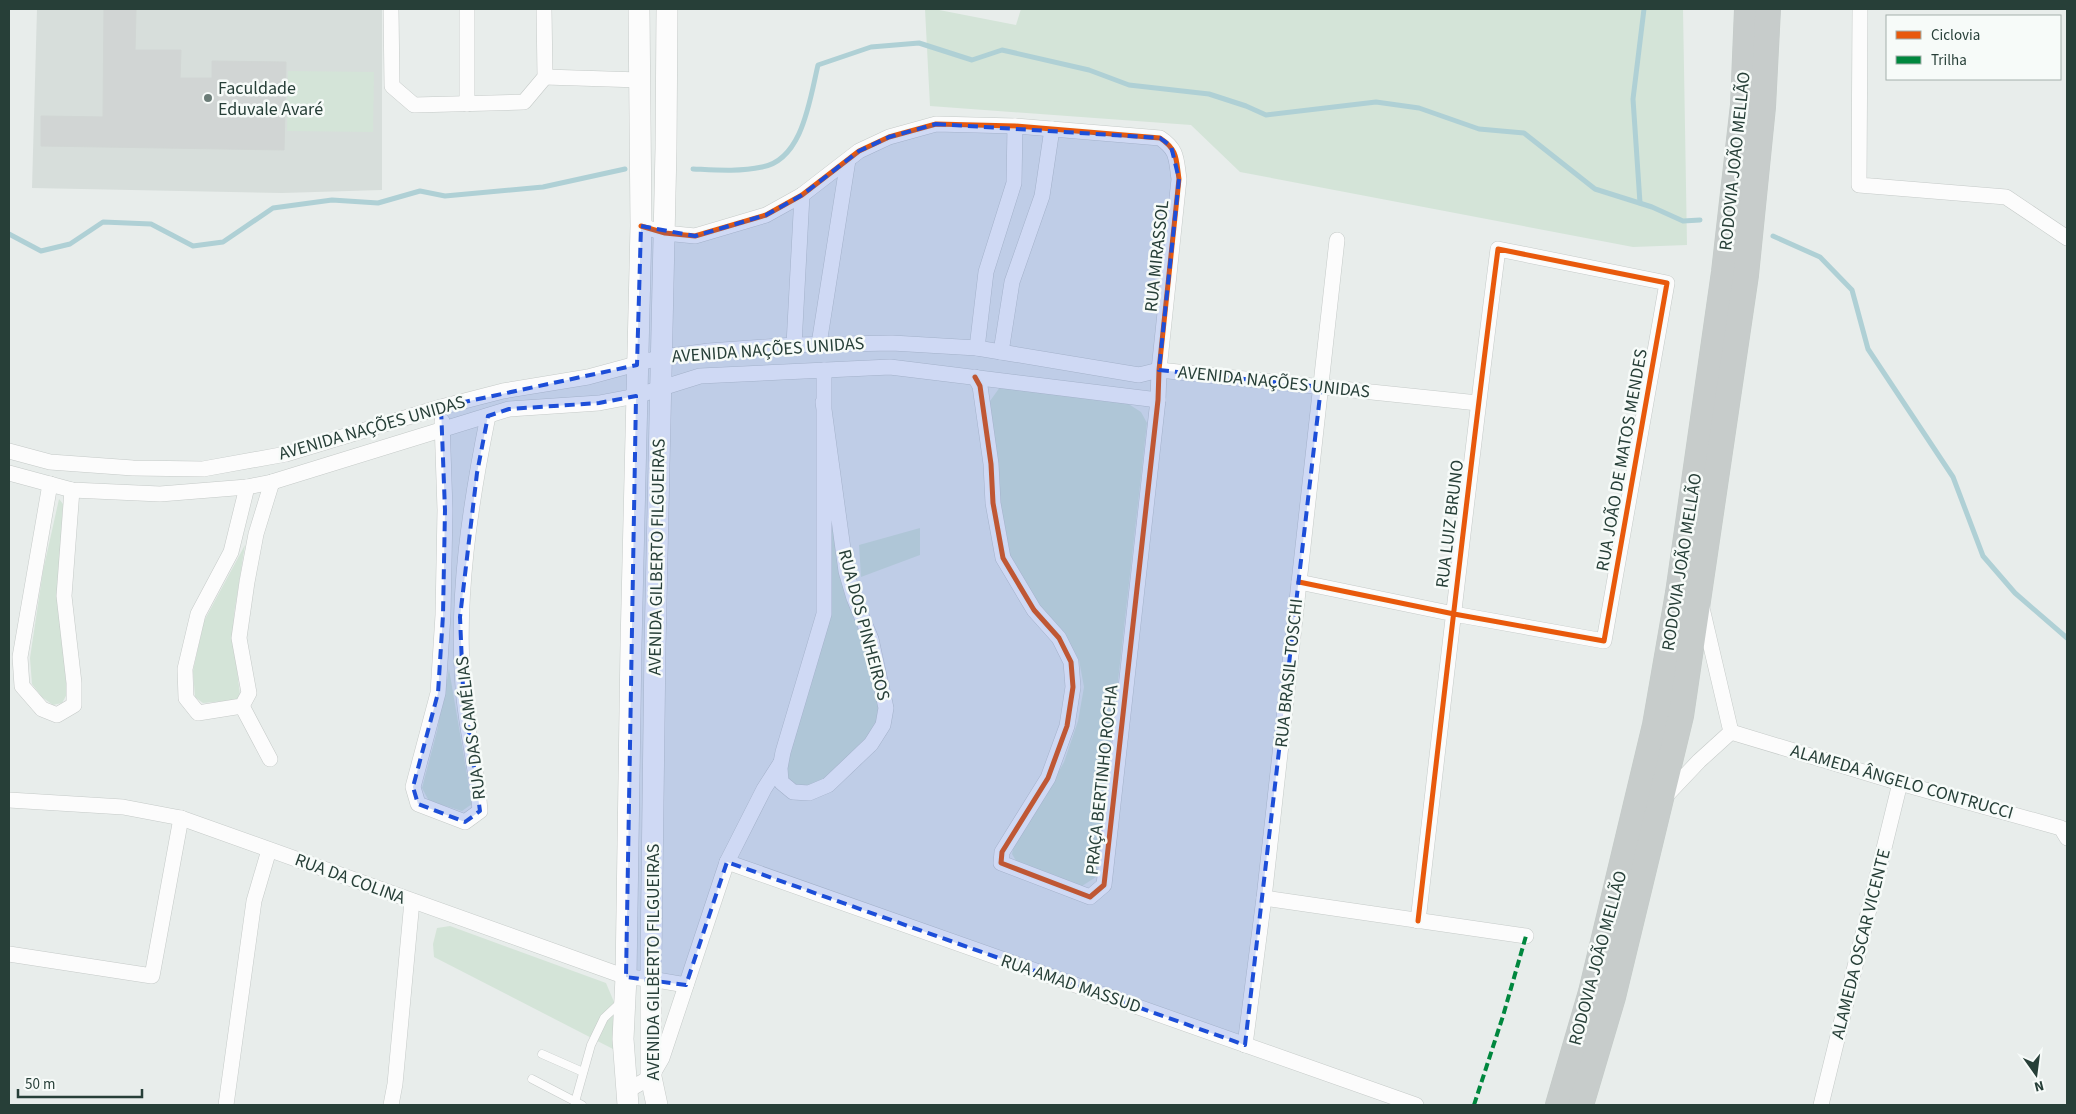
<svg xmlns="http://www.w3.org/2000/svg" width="2076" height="1114" font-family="'Source Sans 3',sans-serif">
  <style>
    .built { fill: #d7dedb }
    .green { fill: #d4e4d8 }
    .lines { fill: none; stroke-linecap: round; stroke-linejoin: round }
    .stream { stroke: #afd0d5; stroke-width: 5 }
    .building { fill: #d1d5d4; stroke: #d1d6d4 }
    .service-casing { stroke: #c5cac8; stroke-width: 9 }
    .minor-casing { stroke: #c5cac8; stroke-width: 16 }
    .secondary-casing { stroke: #c5cac8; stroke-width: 22 }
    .trunk-casing { stroke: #c4cbc8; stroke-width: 26 }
    .service { stroke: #fcfcfc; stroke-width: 8 }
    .minor { stroke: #fcfcfc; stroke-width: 15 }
    .secondary { stroke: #fcfcfc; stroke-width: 21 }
    .trunk { stroke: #c7cccb; stroke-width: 25 }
    .quiet { stroke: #00873e; stroke-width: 4; stroke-dasharray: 8 4; stroke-linecap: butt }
    .cycleway-casing { stroke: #f7fbf9; stroke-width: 8 }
    .cycleway { stroke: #e8590c; stroke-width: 5 }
    .marked { fill: #1d4ed8; fill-opacity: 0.2; stroke: #1d4ed8; stroke-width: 4; stroke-dasharray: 10 6; stroke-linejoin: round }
    .poi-dot { fill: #6b7c77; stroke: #f7fbf9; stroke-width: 2 }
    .labels { text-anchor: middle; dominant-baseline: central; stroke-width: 5; stroke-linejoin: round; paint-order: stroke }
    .poi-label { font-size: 18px; fill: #273f38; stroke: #f7fbf9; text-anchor: start }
    .street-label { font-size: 18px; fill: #273f38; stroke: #f7fbf9 }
  </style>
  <rect width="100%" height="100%" fill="#e8edeb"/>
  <!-- built -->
  <path class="built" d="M 37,9 L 382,9 L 382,190 L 282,193 L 32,188 Z"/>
  <!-- green -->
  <g class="green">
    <path d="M 925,9 L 934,9 L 1016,25 L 1021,9 L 1683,9 L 1687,245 L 1633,247 L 1240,172 L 1191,125 L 930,106 Z"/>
    <path d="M 288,71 L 374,72 L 373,132 L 287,131 Z"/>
    <path d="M 1000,387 L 1127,403 L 1141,412 L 1147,423 L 1096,877 L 1082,886 L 1018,864 L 1012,854 L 1016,836 L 1039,807 L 1064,762 L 1078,721 L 1084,687 L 1079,660 L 1065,634 L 1023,589 L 1009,554 L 996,499 L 990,401 Z"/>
    <path d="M 829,473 L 881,708 C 881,713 881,719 879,723 C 873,741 827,784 809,788 C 800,790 792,785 785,780 L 784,768 L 828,615 Z"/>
    <path d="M 59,499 L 63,504 L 58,594 L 67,694 L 62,703 L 53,705 L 42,697 L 32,684 L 30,658 L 43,571 Z"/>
    <path d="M 920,528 L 920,555 L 861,577 L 859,545 Z"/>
    <path d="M 245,545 L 234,614 L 233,637 L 240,695 L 236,700 L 203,703 L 195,697 L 193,671 L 204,621 Z"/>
    <path d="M 449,669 L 472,804 L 462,811 L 429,801 L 422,788 L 437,731 Z"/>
    <path d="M 450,926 L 606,983 L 614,1002 L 613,1049 L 434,957 L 433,944 L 437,928 Z"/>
  </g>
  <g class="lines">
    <!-- stream -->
    <g class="stream">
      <path d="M 693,169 C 715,170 739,172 762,167 C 803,160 810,98 818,65 L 871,47 L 919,43 L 972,60 L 1002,50 L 1089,70 L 1129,85 L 1209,94 L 1246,106 L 1266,115 L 1376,102 L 1419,108 L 1479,129 L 1524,133 L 1595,189 L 1652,207 L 1683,221 L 1700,220"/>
      <path d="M 1640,203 L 1633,99 L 1644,9"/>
      <path d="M 9,234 L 41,251 L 70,244 L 103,222 L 151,224 L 193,246 L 223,242 L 273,208 L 332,200 L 378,203 L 420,191 L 445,196 L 543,187 L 625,169"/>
      <path d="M 1773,236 L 1820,257 L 1852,290 L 1868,349 L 1953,477 L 1983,556 L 2015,593 L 2067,638"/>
    </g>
  </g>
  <!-- building -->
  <path class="building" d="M 104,9 L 136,9 L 135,50 L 181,50 L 180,78 L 212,78 L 212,61 L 286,62 L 284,150 L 41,146 L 41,116 L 103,117 Z"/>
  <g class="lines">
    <!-- service casing -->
    <g class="service-casing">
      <g id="service">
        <path d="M 542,1054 L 583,1072"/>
        <path d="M 532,1079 L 582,1105"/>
        <path d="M 575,1102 L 591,1045 L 604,1018 L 621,1002"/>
      </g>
    </g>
    <!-- minor casing -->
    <g class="minor-casing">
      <g id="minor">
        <path d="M 391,9 L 392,86 L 414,105 L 524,102 L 545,77 L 544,9"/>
        <path d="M 467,9 L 467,104"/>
        <path d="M 1860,9 L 1859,185 L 2006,197 L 2067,238"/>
        <path d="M 545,77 L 640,80"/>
        <path d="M 641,226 L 665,233 L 695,236 L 766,215 L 802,195 L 859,151 L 889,137 L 936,124 L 1015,126 L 1160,138 C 1178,150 1176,159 1179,179 L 1159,370 L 1158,400 L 1104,885 L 1090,897 L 1001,863 L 1002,852 L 1048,778 L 1067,726 L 1073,687 L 1071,662 L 1059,638 L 1034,610 L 1003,558 L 993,503 L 991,464 L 980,386 L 975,377"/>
        <path d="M 819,344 L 848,160"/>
        <path d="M 794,345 L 802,195"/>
        <path d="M 977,348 L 986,272 L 1014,183 L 1015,126"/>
        <path d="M 1001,352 L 1012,282 L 1042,196 L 1052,129"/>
        <path d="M 823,402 L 846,571 L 854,598 L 871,639 L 886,708 L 883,725 L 871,744 L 828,785 L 809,793 L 793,792 L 781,782 L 780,768 L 783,752 L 824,614 L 824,370"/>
        <path d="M 442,421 L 445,510 L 443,615 L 438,693 L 413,787 L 418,804 L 465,822 L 480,811 C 477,769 466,729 463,687 C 456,597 470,505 488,416"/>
        <path d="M 9,451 L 50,462 L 133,468 L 203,469 L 286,454 L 441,407 L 503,391 L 588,377 L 662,357 L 709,351 L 794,345 L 892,343 L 977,348 L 1139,375 L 1159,370 L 1478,403"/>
        <path d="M 9,473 L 72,490 L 160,494 L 247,487 L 272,482 L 509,409 L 599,403 L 636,396 L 700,376 L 890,367 L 1158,400"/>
        <path d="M 50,484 L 20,657 L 22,686 L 42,709 L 57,715 L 74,705 L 74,683 L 64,596 L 72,490"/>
        <path d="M 247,487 L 231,552 L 198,614 L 185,669 L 186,698 L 198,713 L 242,706 L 249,693 L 239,638 L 247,582 L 256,534 L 272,482"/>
        <path d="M 1299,582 L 1454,614 L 1604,641 L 1667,283 L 1498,249 C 1469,473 1444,697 1418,921"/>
        <path d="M 242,706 L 270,759"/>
        <path d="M 1731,732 L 1900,783 L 2061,828 L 2067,838"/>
        <path d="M 1663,799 L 1699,761 L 1731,732 L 1702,608"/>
        <path d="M 9,800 L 123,807 L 181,818 L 626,977 L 651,979 L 686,985"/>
        <path d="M 727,862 L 1416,1105"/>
        <path d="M 1264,898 L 1526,936"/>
        <path d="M 9,954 L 152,976 L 181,818"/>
        <path d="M 1245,1045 L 1264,898 L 1337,240"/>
        <path d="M 625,1092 L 651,1077 L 662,1058 L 727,862 L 764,789 L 780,764"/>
        <path d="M 226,1105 L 254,901 L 269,850"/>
        <path d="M 391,1105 L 395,1084 L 412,901"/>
        <path d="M 1821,1105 L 1900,783"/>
      </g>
    </g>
    <!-- secondary casing -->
    <g class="secondary-casing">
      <g id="secondary">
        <path d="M 628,1105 L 623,1039 L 626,977 L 631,645 L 641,226 L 639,9"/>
        <path d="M 657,1105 L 651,1077 L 651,958 L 655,646 L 666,148 L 667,9"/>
      </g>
    </g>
    <!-- trunk casing -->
    <g class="trunk-casing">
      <g id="trunk">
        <path d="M 1558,1105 L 1591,992 L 1655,725 L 1678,593 L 1724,272 L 1743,105 L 1747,9"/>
        <path d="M 1581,1105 L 1613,997 L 1681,716 L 1746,275 L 1763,107 L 1768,9"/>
      </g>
    </g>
    <!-- service -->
    <use href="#service" class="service"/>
    <!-- minor -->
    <use href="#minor" class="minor"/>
    <!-- secondary -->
    <use href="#secondary" class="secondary"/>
    <!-- trunk -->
    <use href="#trunk" class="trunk"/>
    <!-- quiet -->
    <path class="quiet" d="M 1474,1105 L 1503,1016 L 1526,936"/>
    <!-- cycleway casing -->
    <g class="cycleway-casing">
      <g id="cycleway">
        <path d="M 641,226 L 665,233 L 695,236 L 766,215 L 802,195 L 859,151 L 889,137 L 936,124 L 1015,126 L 1160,138 C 1178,150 1176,159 1179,179 L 1159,370 L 1158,400 L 1104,885 L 1090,897 L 1001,863 L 1002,852 L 1048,778 L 1067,726 L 1073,687 L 1071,662 L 1059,638 L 1034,610 L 1003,558 L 993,503 L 991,464 L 980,386 L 975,377"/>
        <path d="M 1299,582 L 1454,614 L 1604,641 L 1667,283 L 1498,249 C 1469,473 1444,697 1418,921"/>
      </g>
    </g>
    <!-- cycleway -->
    <use href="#cycleway" class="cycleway"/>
  </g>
  <!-- marked area -->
  <path class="marked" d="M 936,124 L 1160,138 L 1171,146 L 1179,179 L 1159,370 L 1321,387 L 1245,1045 L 727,862 L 686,985 L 626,977 L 636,396 L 599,403 L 509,409 L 488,416 L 477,473 L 460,617 L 463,688 L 480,811 L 465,822 L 418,804 L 413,787 L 438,693 L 443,615 L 445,510 L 441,407 L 637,365 L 641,226 L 695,236 L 766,215 L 802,195 L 859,151 L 889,137 Z"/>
  <!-- markers -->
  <circle class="poi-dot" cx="208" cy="98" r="5"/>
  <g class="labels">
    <!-- poi labels -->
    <g class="poi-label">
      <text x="218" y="88">Faculdade<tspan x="218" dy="21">Eduvale Avaré</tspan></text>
    </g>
    <!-- street labels -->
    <g class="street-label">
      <text transform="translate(1735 161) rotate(-84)">RODOVIA JOÃO MELLÃO</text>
      <text transform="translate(1157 256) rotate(-84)">RUA MIRASSOL</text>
      <text transform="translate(768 350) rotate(-4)">AVENIDA NAÇÕES UNIDAS</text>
      <text transform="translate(1274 382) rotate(6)">AVENIDA NAÇÕES UNIDAS</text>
      <text transform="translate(372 428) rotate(-16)">AVENIDA NAÇÕES UNIDAS</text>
      <text transform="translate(1622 460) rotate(-80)">RUA JOÃO DE MATOS MENDES</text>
      <text transform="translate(1450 524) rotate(-83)">RUA LUIZ BRUNO</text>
      <text transform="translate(657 557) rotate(-89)">AVENIDA GILBERTO FILGUEIRAS</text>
      <text transform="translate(1682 562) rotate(-81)">RODOVIA JOÃO MELLÃO</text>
      <text transform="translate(864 625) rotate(75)">RUA DOS PINHEIROS</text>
      <text transform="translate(1289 673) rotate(-84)">RUA BRASIL TOSCHI</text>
      <text transform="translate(471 728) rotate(-97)">RUA DAS CAMÉLIAS</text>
      <text transform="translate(1102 780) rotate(-84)">PRAÇA BERTINHO ROCHA</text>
      <text transform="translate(1902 782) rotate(16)">ALAMEDA ÂNGELO CONTRUCCI</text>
      <text transform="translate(350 879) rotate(20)">RUA DA COLINA</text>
      <text transform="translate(1861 944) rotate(-76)">ALAMEDA OSCAR VICENTE</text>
      <text transform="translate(1598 958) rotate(-75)">RODOVIA JOÃO MELLÃO</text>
      <text transform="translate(653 962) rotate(-90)">AVENIDA GILBERTO FILGUEIRAS</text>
      <text transform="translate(1071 984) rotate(19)">RUA AMAD MASSUD</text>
    </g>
  </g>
  <!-- border -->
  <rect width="2076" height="1114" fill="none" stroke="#273f38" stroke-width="20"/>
  <!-- legend -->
  <rect x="1886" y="15" width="175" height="65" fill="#f7fbf9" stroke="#a4b0ac"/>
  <rect x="1896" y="31" width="25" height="8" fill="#e8590c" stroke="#a4b0ac"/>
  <text x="1931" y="40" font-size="15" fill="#273f38">Ciclovia</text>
  <rect x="1896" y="56" width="25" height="8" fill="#00873e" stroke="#a4b0ac"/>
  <text x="1931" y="65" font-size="15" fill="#273f38">Trilha</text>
  <!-- north arrow -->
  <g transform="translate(2036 1074) rotate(166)" stroke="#f7fbf9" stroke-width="4" paint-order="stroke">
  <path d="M0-4L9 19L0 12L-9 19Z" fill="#273f38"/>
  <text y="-8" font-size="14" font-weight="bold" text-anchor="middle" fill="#273f38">N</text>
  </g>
  <!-- scale -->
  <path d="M18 1089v8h124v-8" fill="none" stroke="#273f38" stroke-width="2.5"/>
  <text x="25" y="1089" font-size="15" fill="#273f38" stroke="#f7fbf9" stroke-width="4" paint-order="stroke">50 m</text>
</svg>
